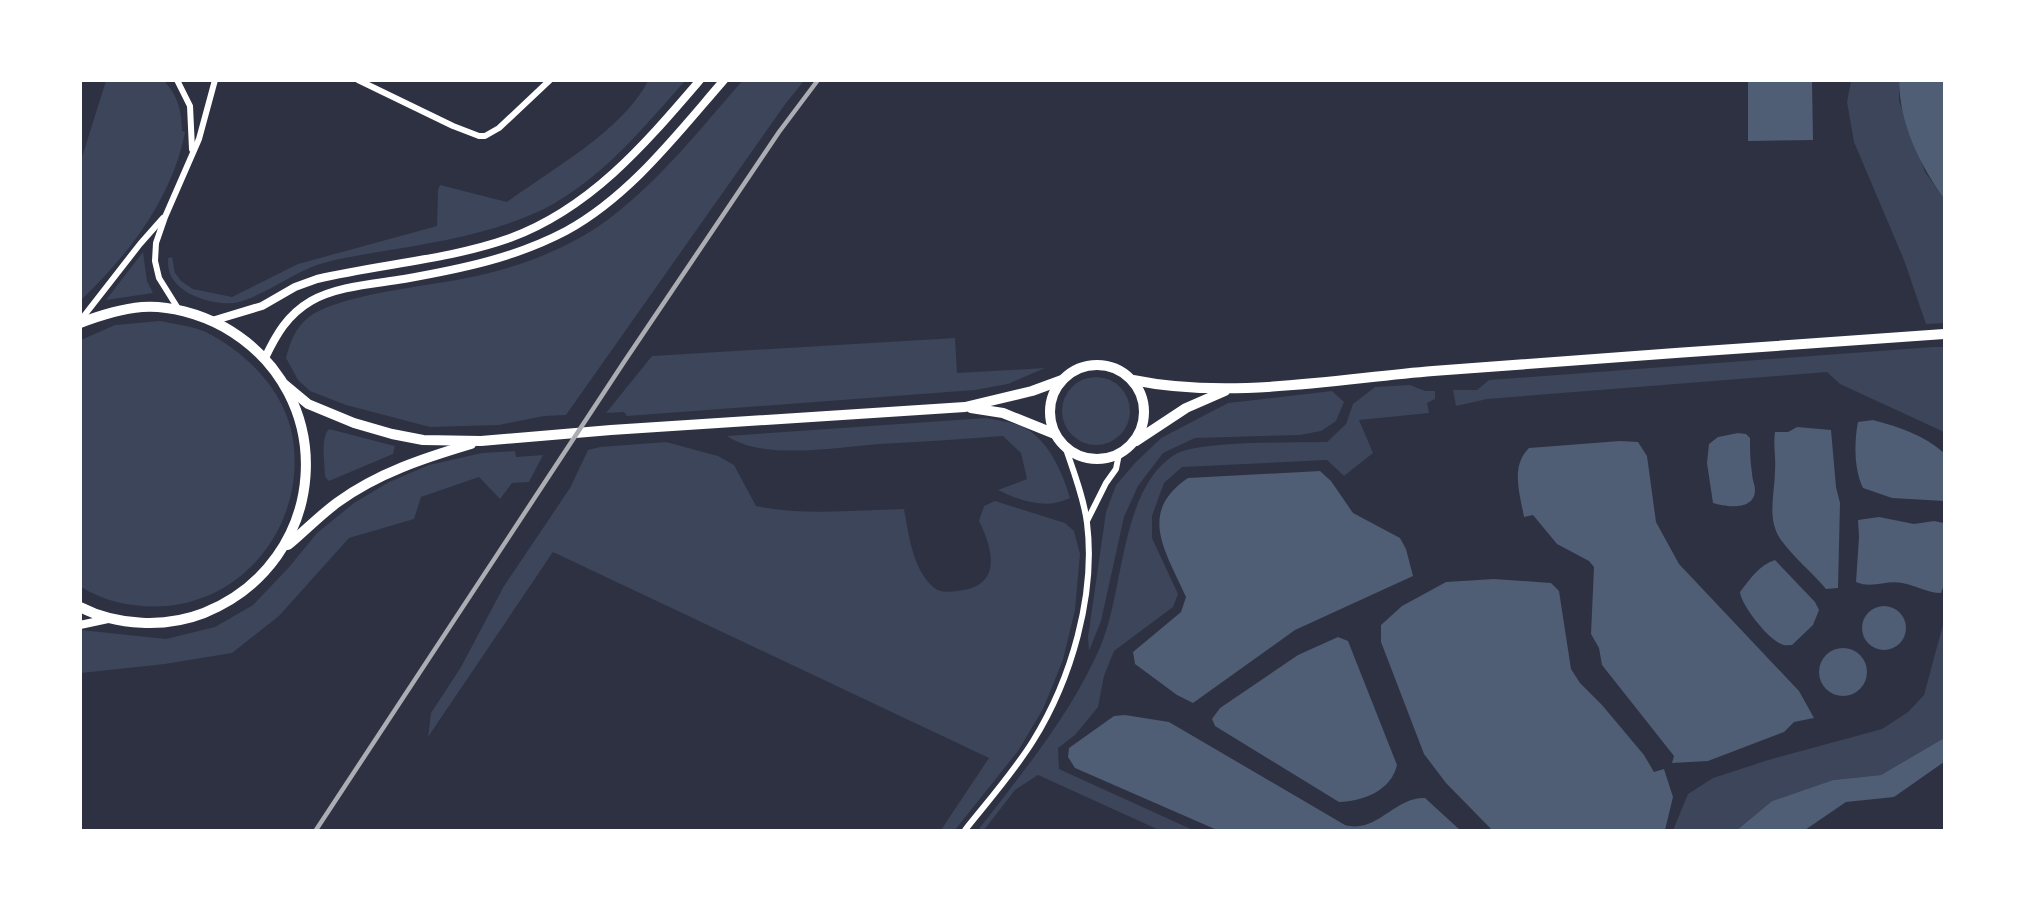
<svg xmlns="http://www.w3.org/2000/svg" width="2025" height="911" font-family="'Fira Sans',sans-serif">
  <style>
    .green { fill: #3c4559 }
    .water { fill: #4f5d75 }
    .lines { fill: none; stroke-linecap: round; stroke-linejoin: round }
    .minor { stroke: #fff; stroke-width: 6 }
    .tertiary { stroke: #fff; stroke-width: 8 }
    .trunk { stroke: #fff; stroke-width: 10 }
    .rail { stroke: #abadb3; stroke-width: 4.5 }
  </style>
  <rect width="100%" height="100%" fill="#2d3142"/>
  <!-- green -->
  <g class="green">
    <path d="M 743,80 L 804,81 L 786,103 L 566,415 L 544,416 L 499,425 L 430,427 L 346,405 L 310,391 L 298,380 L 286,358 C 290,342 295,328 309,317 C 345,291 442,286 489,273 C 530,263 576,244 610,218 C 661,179 701,128 743,80 Z"/>
    <path d="M 106,81 L 164,81 C 178,95 182,112 182,131 L 185,132 C 172,199 129,254 81,300 L 81,160 Z"/>
    <path d="M 648,81 L 685,81 C 643,128 602,179 544,209 C 494,233 438,242 384,251 C 362,255 338,258 317,265 C 291,274 259,299 234,303 C 212,305 179,295 170,274 C 168,269 168,263 168,258 L 172,257 L 175,273 L 181,281 L 193,289 L 232,297 L 298,264 L 437,226 L 438,190 L 440,185 L 507,202 C 552,169 622,131 648,81 Z"/>
    <path d="M 1851,81 L 1899,81 L 1899,101 L 1925,172 L 1944,199 L 1944,323 L 1926,324 L 1904,260 L 1854,142 L 1847,102 Z"/>
    <path d="M 143,252 L 147,281 L 153,293 L 106,300 Z"/>
    <path d="M 160,321 C 174,324 193,326 206,332 C 245,352 280,386 291,429 C 310,513 253,598 167,606 C 136,608 107,603 81,587 L 81,340 L 115,325 Z"/>
    <path d="M 955,338 L 957,373 L 1045,368 L 1008,384 L 975,390 L 627,416 L 624,412 L 606,413 L 652,356 Z"/>
    <path d="M 1933,347 L 1944,347 L 1944,432 L 1840,384 L 1827,372 L 1487,399 L 1456,406 L 1453,390 L 1477,390 L 1489,380 Z"/>
    <circle cx="1096" cy="411" r="34"/>
    <path d="M 1410,385 L 1425,391 L 1435,391 L 1435,399 L 1427,403 L 1429,413 L 1359,420 L 1373,453 L 1344,476 L 1327,460 L 1182,467 L 1164,483 L 1152,516 L 1152,538 L 1178,594 L 1173,607 L 1114,651 L 1104,676 L 1098,707 L 1075,735 L 1058,748 L 1059,769 L 1193,830 L 1159,830 L 1038,775 L 1015,790 L 984,830 L 978,830 C 1023,772 1072,713 1101,645 C 1124,591 1120,490 1174,455 C 1198,440 1294,443 1327,442 L 1346,424 L 1353,404 L 1375,387 Z"/>
    <path d="M 1332,391 L 1344,402 L 1336,421 L 1321,431 L 1300,435 L 1195,438 L 1163,453 L 1138,486 L 1124,517 L 1101,621 L 1089,651 L 1088,637 L 1106,512 L 1116,485 L 1135,463 L 1161,438 L 1228,403 Z"/>
    <path d="M 986,418 C 1001,421 1017,422 1030,431 C 1051,446 1063,474 1070,498 C 1047,510 1020,501 998,490 L 1027,479 L 1021,453 L 1003,436 C 962,439 921,442 880,444 C 837,447 764,461 727,436 Z"/>
    <path d="M 329,429 L 395,446 L 393,454 L 329,481 L 325,477 C 325,464 320,438 329,429 Z"/>
    <path d="M 666,442 L 718,456 L 734,465 L 756,506 C 803,516 856,510 904,509 C 909,535 912,566 932,586 C 939,593 948,592 957,591 C 1002,587 994,551 979,521 L 984,506 L 995,501 L 1065,523 L 1074,531 L 1080,554 L 1075,610 L 1063,660 L 1043,709 L 1018,751 L 955,830 L 941,830 L 989,758 L 553,552 L 428,737 L 431,713 L 461,667 L 504,586 L 570,488 L 588,450 L 600,447 Z"/>
    <path d="M 515,451 L 516,457 L 543,455 L 529,482 L 512,483 L 500,499 L 479,477 L 421,497 L 414,519 L 349,538 L 279,616 L 232,653 L 165,664 L 81,673 L 81,630 L 166,639 L 215,627 L 253,605 L 290,566 L 317,533 L 354,503 L 389,482 L 429,465 L 482,453 Z"/>
    <path d="M 1944,621 L 1944,738 L 1881,775 L 1833,780 L 1772,801 L 1737,830 L 1673,830 L 1688,794 L 1713,778 L 1768,760 L 1882,729 L 1908,712 L 1924,695 Z"/>
  </g>
  <!-- water -->
  <g class="water">
    <path d="M 1748,81 L 1812,81 L 1813,140 L 1748,141 Z"/>
    <path d="M 1899,81 L 1944,81 L 1944,199 C 1919,163 1900,125 1899,81 Z"/>
    <path d="M 1873,420 C 1899,427 1924,435 1944,453 L 1944,501 L 1892,498 L 1863,488 C 1854,470 1854,442 1858,422 Z"/>
    <path d="M 1797,427 L 1831,430 L 1836,487 L 1840,503 L 1838,588 L 1826,589 C 1812,572 1794,558 1781,540 C 1766,519 1775,493 1775,470 C 1776,457 1773,445 1775,432 L 1788,432 Z"/>
    <path d="M 1738,433 L 1746,434 L 1750,438 C 1750,450 1750,461 1752,473 C 1752,479 1755,485 1755,490 C 1755,511 1726,507 1713,503 L 1707,463 L 1709,444 L 1718,437 Z"/>
    <path d="M 1620,441 L 1638,442 L 1647,456 L 1656,522 L 1679,564 L 1799,691 L 1814,718 L 1794,722 L 1784,732 L 1708,761 L 1672,763 L 1674,756 L 1602,665 L 1599,648 L 1591,634 L 1594,567 L 1589,561 L 1557,544 L 1533,515 L 1524,517 C 1520,494 1510,467 1529,448 Z"/>
    <path d="M 1320,471 L 1331,481 L 1353,513 L 1400,538 L 1406,549 L 1413,576 L 1295,630 L 1193,703 L 1177,695 L 1135,664 L 1133,652 L 1181,612 L 1186,597 C 1167,553 1136,513 1188,478 Z"/>
    <path d="M 1879,517 L 1914,524 L 1934,521 L 1944,523 L 1944,585 L 1941,593 C 1927,593 1915,585 1902,583 C 1886,580 1872,589 1856,582 L 1859,537 L 1858,520 Z"/>
    <path d="M 1775,560 L 1815,602 L 1819,610 L 1813,625 L 1792,645 C 1787,645 1785,646 1781,644 C 1768,639 1741,605 1740,592 C 1750,579 1759,565 1775,560 Z"/>
    <path d="M 1494,579 L 1551,583 L 1559,591 L 1571,669 L 1580,683 L 1602,705 L 1644,755 L 1654,772 L 1664,769 L 1673,797 L 1665,830 L 1492,830 L 1446,783 L 1424,754 L 1381,642 L 1381,625 L 1402,606 L 1446,582 Z"/>
    <circle cx="1884" cy="628" r="22"/>
    <path d="M 1338,637 L 1348,641 L 1397,765 C 1391,791 1363,801 1339,802 L 1215,726 L 1212,719 L 1220,708 L 1298,655 Z"/>
    <circle cx="1843" cy="672" r="24"/>
    <path d="M 1125,715 L 1169,722 L 1345,825 C 1377,834 1394,797 1425,798 L 1460,830 L 1217,830 L 1075,768 L 1068,757 L 1069,748 L 1114,716 Z"/>
    <path d="M 1944,738 L 1944,762 L 1894,797 L 1846,802 L 1805,830 L 1737,830 L 1772,801 L 1833,780 L 1881,775 Z"/>
  </g>
  <g class="lines">
    <!-- minor -->
    <g class="minor">
      <path d="M 177,80 L 190,106 L 192,149"/>
      <path d="M 358,80 L 453,126 L 479,136 L 485,136 L 499,128 L 550,80"/>
      <path d="M 179,310 L 159,278 L 155,261 L 156,243 L 165,217 L 199,139 L 215,80"/>
      <path d="M 80,321 L 140,244 L 163,218"/>
      <path d="M 1087,521 L 1106,483 L 1116,469 L 1119,454"/>
      <path d="M 965,830 C 988,801 1013,773 1033,741 C 1071,680 1096,595 1087,523 C 1084,498 1073,470 1065,446"/>
    </g>
    <!-- tertiary -->
    <g class="tertiary">
      <path d="M 212,321 L 262,306 L 295,287 L 317,279 C 380,264 448,260 510,238 C 591,208 645,144 700,80"/>
      <path d="M 265,358 C 276,335 287,315 311,301 C 337,286 374,284 404,279 C 460,269 515,258 566,231 C 630,196 677,134 724,80"/>
      <path d="M 80,625 L 108,619"/>
    </g>
    <!-- trunk -->
    <g class="trunk">
      <path d="M 80,323 C 101,315 120,309 142,307 C 169,305 200,314 224,327 C 342,394 330,562 204,613 C 166,628 117,626 80,607"/>
      <circle cx="1097" cy="412" r="47"/>
      <path d="M 1133,380 C 1230,400 1335,379 1433,371 C 1603,358 1774,346 1944,334"/>
      <path d="M 284,384 L 308,404 L 354,423 L 392,434 L 423,440 L 481,441 L 611,430 L 965,407 L 1032,391 L 1062,380"/>
      <path d="M 971,408 L 1003,413 L 1055,434"/>
      <path d="M 1136,441 L 1186,408 L 1225,391"/>
      <path d="M 288,545 C 305,531 320,515 338,502 C 378,473 424,458 471,444"/>
    </g>
    <!-- rail -->
    <path class="rail" d="M 316,830 L 624,362 L 779,132 L 818,80"/>
  </g>
  <!-- border -->
  <rect width="2025" height="911" fill="none" stroke="#ffffff" stroke-width="164"/>
</svg>
